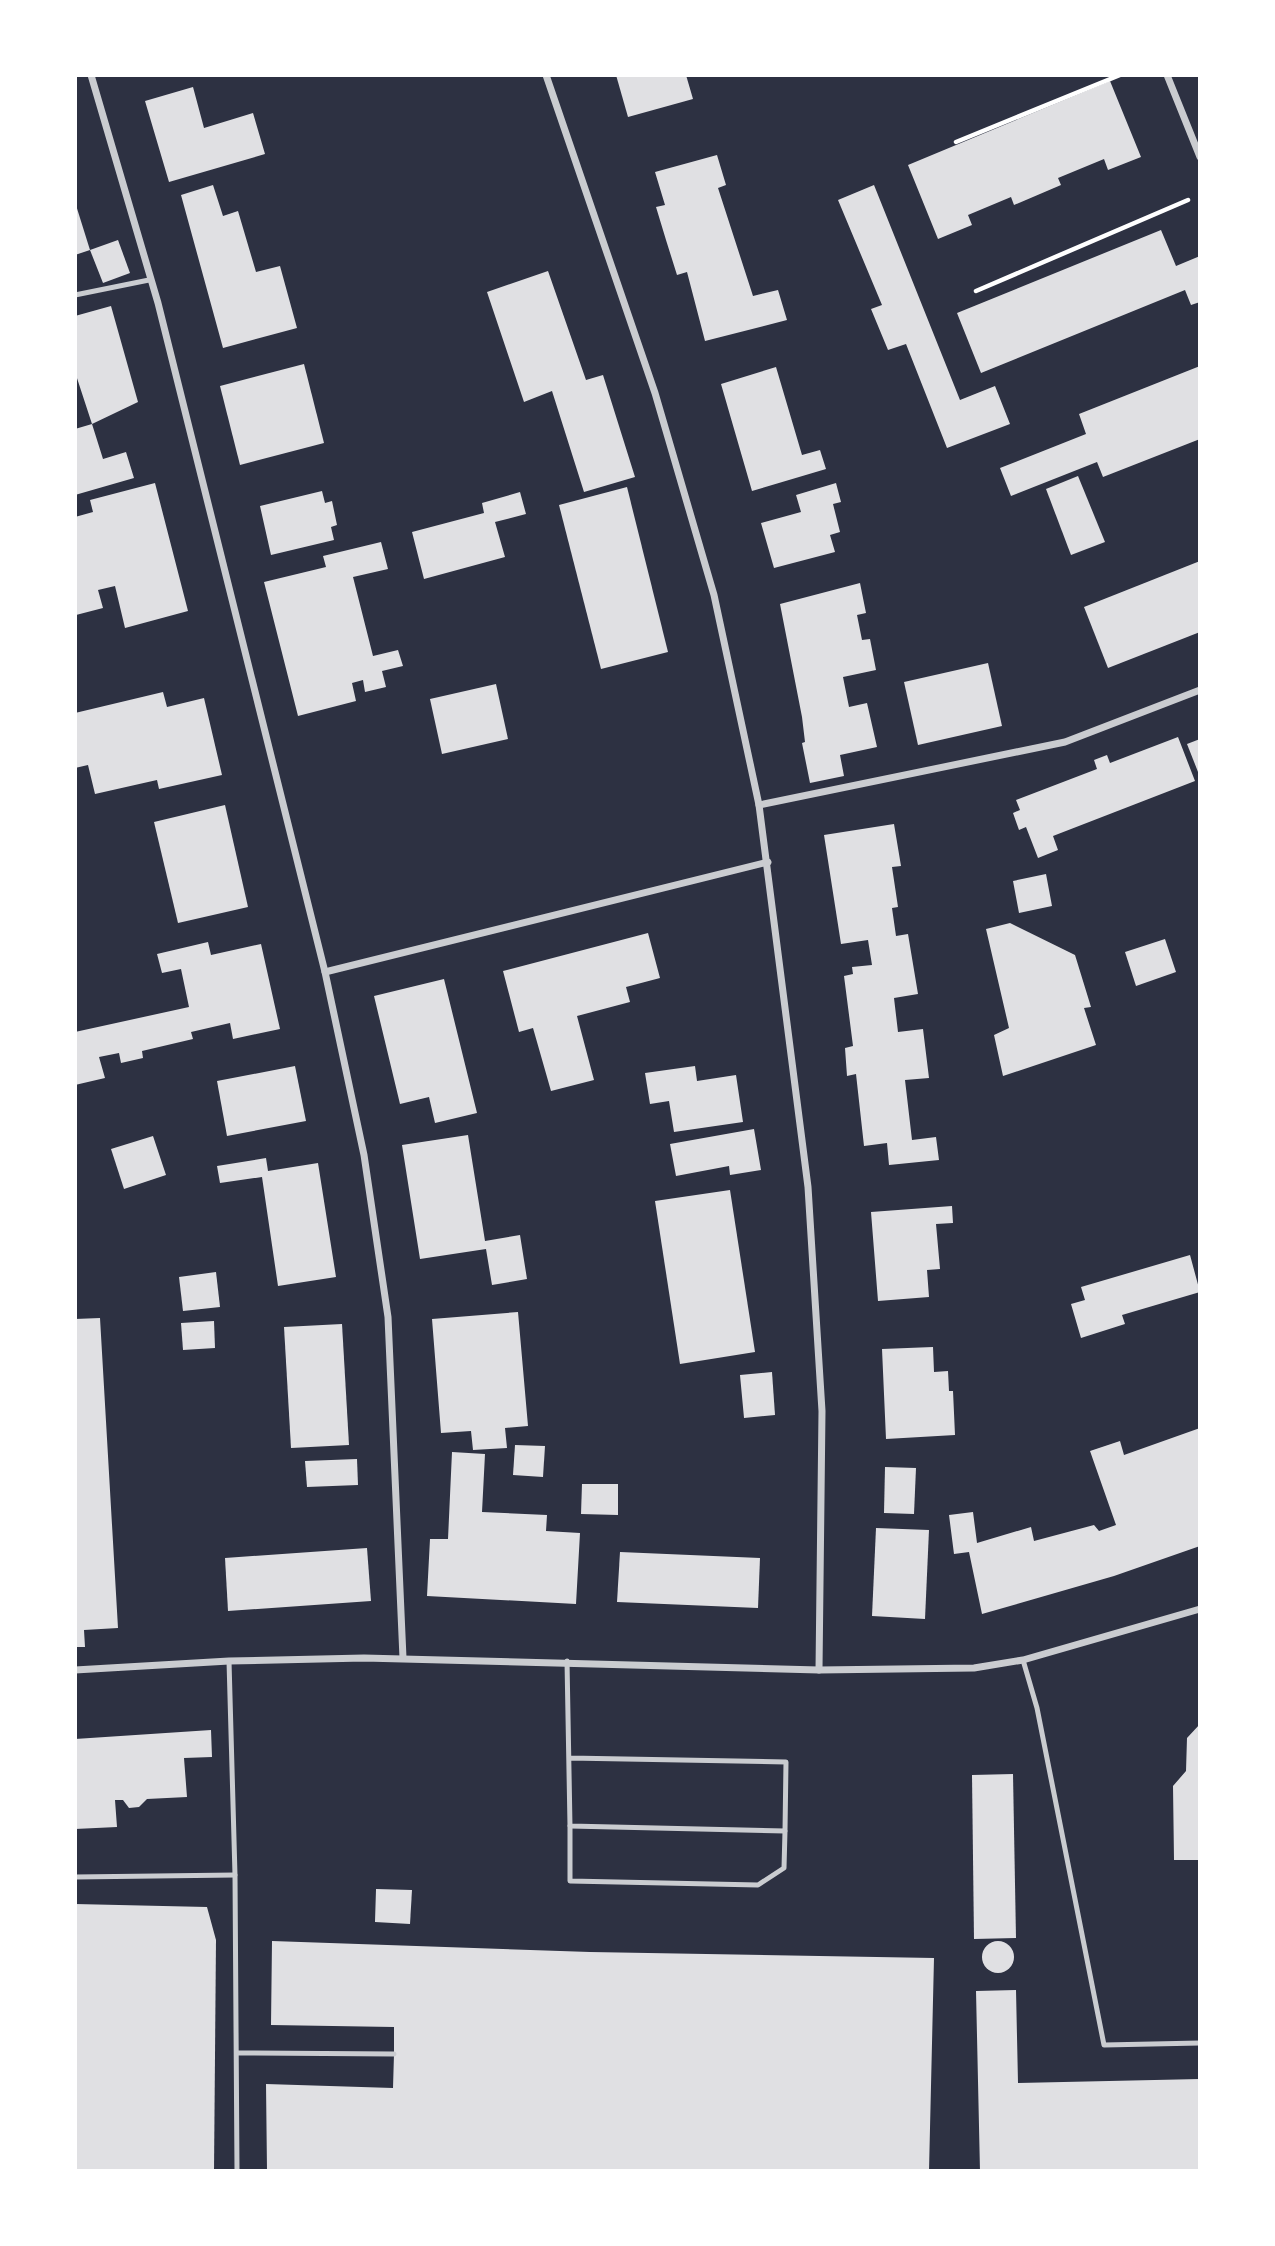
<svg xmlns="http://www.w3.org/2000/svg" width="1275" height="2246" font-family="Spectral,serif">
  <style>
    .building { fill: #e0e0e3 }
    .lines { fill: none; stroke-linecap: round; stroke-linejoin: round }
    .path { stroke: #fff; stroke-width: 4.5 }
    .service { stroke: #caccd0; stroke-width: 5 }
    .minor { stroke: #caccd0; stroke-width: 7 }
  </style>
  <rect width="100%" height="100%" fill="#2d3142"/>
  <!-- building -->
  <g class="building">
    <path d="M 616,75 L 686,75 L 693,99 L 628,117 Z"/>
    <path d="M 1110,81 L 1141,157 L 1108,170 L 1104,159 L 1058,178 L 1061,185 L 1014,205 L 1011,197 L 968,215 L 972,225 L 938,239 L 908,165 Z"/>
    <path d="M 193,87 L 204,128 L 253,113 L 265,154 L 169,182 L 145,101 Z"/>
    <path d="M 717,155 L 726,185 L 718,188 L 753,296 L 778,290 L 787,320 L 705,341 L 687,272 L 677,275 L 666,240 L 656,207 L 665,205 L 655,172 Z"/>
    <path d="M 213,185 L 223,216 L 238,211 L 256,272 L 280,266 L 297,328 L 223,348 L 181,195 Z"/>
    <path d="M 874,185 L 960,400 L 995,386 L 1010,424 L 947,448 L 906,344 L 888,350 L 871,309 L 882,305 L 838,200 Z"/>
    <path d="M 75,202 L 90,250 L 75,255 Z"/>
    <path d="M 1161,230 L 1176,266 L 1200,256 L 1200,302 L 1191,305 L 1185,290 L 981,373 L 957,313 Z"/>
    <path d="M 118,240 L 130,273 L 103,283 L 90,250 Z"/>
    <path d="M 548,271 L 586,380 L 603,375 L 635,477 L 584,492 L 552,391 L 524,402 L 487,292 Z"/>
    <path d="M 111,306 L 138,402 L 92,424 L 103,459 L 126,452 L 134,478 L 75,495 L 75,429 L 92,424 L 75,372 L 75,316 Z"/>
    <path d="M 304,364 L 324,443 L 240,465 L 220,386 Z"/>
    <path d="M 1200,366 L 1200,439 L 1103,477 L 1097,462 L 1011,496 L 1000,468 L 1086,434 L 1079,414 Z"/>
    <path d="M 776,367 L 802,455 L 820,450 L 826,469 L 752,491 L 721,384 Z"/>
    <path d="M 1078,476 L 1105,542 L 1071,555 L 1046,489 Z"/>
    <path d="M 155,483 L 188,611 L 125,628 L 115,586 L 98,590 L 103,608 L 76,615 L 75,517 L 93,512 L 90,500 Z"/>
    <path d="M 836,483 L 841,502 L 833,504 L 840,532 L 830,535 L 835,552 L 774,568 L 761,523 L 801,512 L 796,495 Z"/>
    <path d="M 627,487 L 668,652 L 601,669 L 559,505 Z"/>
    <path d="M 322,491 L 325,503 L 332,501 L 337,525 L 331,527 L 334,540 L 271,555 L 260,506 Z"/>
    <path d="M 520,492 L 526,514 L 495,522 L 505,557 L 424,579 L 412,532 L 484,513 L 482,503 Z"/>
    <path d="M 381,542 L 388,569 L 353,577 L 373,656 L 398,650 L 403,666 L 382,671 L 386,687 L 365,692 L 363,680 L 352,683 L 356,701 L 298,716 L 264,582 L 326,567 L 323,556 Z"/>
    <path d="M 1200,561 L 1200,632 L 1108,668 L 1084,607 Z"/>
    <path d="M 860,583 L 866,613 L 857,615 L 862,640 L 870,639 L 876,670 L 843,677 L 849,707 L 867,703 L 877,747 L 840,755 L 844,776 L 810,783 L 802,743 L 805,742 L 802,717 L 780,604 Z"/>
    <path d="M 988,663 L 1002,726 L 918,745 L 904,682 Z"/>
    <path d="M 496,684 L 508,739 L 442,754 L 430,699 Z"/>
    <path d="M 163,692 L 167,707 L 204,698 L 222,775 L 159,789 L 157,780 L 95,794 L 88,765 L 75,768 L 75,713 Z"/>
    <path d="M 1178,737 L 1195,781 L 1053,836 L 1058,850 L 1038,858 L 1026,827 L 1019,830 L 1013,813 L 1020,810 L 1016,800 L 1097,769 L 1094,760 L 1107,755 L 1110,763 Z"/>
    <path d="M 1200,739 L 1200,777 L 1187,744 Z"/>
    <path d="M 225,805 L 248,907 L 178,923 L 154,822 Z"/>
    <path d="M 894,824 L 901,866 L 892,867 L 898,907 L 892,908 L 896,936 L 908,934 L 918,994 L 894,998 L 898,1032 L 923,1029 L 929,1078 L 905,1080 L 912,1140 L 936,1137 L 939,1160 L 889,1165 L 887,1143 L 864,1146 L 856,1074 L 847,1076 L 845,1048 L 853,1046 L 844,976 L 853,974 L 852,967 L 872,965 L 868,940 L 841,944 L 824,835 Z"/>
    <path d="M 1046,874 L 1052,906 L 1019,913 L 1013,881 Z"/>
    <path d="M 1010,923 L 1075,955 L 1091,1007 L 1084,1008 L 1096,1045 L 1003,1076 L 994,1035 L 1009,1028 L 986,929 Z"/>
    <path d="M 648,933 L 660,978 L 626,987 L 630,1002 L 577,1016 L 594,1080 L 551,1091 L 533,1028 L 519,1032 L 503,971 Z"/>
    <path d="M 1165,939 L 1176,972 L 1136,986 L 1125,952 Z"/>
    <path d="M 208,942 L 211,955 L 261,944 L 280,1029 L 233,1039 L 230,1023 L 191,1032 L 193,1039 L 142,1051 L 143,1058 L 121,1063 L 119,1053 L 99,1057 L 105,1078 L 75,1085 L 75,1032 L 189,1007 L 181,969 L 162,973 L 157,954 Z"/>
    <path d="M 444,979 L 477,1113 L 435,1123 L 429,1097 L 400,1104 L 374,996 Z"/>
    <path d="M 295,1066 L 306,1121 L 227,1136 L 217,1081 Z"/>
    <path d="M 695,1066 L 697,1081 L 736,1075 L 743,1122 L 674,1132 L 669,1101 L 650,1104 L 645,1073 Z"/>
    <path d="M 754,1129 L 761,1170 L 730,1175 L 729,1166 L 676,1176 L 670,1144 Z"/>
    <path d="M 468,1135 L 485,1241 L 520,1235 L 527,1279 L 492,1285 L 486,1249 L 420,1259 L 402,1145 Z"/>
    <path d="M 153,1136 L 166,1175 L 124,1189 L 111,1149 Z"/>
    <path d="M 266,1158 L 268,1171 L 318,1163 L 336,1277 L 278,1286 L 262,1177 L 220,1183 L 217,1166 Z"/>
    <path d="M 730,1190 L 755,1352 L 680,1364 L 655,1201 Z"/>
    <path d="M 952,1206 L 953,1223 L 936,1224 L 940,1269 L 927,1270 L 929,1297 L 878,1301 L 871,1212 Z"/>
    <path d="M 1190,1255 L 1200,1292 L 1122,1315 L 1125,1324 L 1081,1338 L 1071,1304 L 1085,1300 L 1081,1287 Z"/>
    <path d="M 216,1272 L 220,1307 L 183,1311 L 179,1277 Z"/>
    <path d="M 518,1312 L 528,1426 L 505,1428 L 507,1448 L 473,1450 L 471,1431 L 441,1433 L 432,1319 Z"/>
    <path d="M 100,1318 L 118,1628 L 84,1630 L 85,1647 L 75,1647 L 75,1319 Z"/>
    <path d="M 214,1321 L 215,1348 L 183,1350 L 181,1323 Z"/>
    <path d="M 342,1324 L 349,1445 L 291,1448 L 284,1327 Z"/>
    <path d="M 933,1347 L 934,1372 L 948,1371 L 949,1391 L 953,1391 L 955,1435 L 886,1439 L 882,1349 Z"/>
    <path d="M 772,1372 L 775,1415 L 744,1418 L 740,1375 Z"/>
    <path d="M 1200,1428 L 1200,1546 L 1114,1576 L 982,1614 L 969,1552 L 954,1554 L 949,1515 L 973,1512 L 977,1543 L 1031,1527 L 1034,1541 L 1094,1525 L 1099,1531 L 1116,1525 L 1090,1451 L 1120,1441 L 1124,1455 Z"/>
    <path d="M 515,1445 L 545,1446 L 543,1477 L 513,1475 Z"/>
    <path d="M 452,1452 L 485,1454 L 482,1512 L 547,1515 L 546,1531 L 580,1533 L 576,1604 L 427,1596 L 430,1539 L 448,1539 Z"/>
    <path d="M 357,1459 L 358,1485 L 307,1487 L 305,1461 Z"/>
    <path d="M 885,1467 L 916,1468 L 914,1514 L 884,1513 Z"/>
    <path d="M 582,1484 L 618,1484 L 618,1515 L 581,1514 Z"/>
    <path d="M 876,1528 L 929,1530 L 925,1619 L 872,1616 Z"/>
    <path d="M 367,1548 L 371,1601 L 228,1611 L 225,1558 Z"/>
    <path d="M 620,1552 L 760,1558 L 758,1608 L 617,1602 Z"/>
    <path d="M 1200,1724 L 1200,1860 L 1174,1860 L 1173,1786 L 1186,1771 L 1187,1738 Z"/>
    <path d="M 211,1730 L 212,1757 L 184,1758 L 187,1797 L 147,1799 L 139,1807 L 129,1808 L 123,1800 L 115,1800 L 117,1827 L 75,1829 L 75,1739 Z"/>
    <path d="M 1013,1774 L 1016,1938 L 974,1939 L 972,1775 Z"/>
    <path d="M 376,1889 L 412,1890 L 410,1924 L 375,1922 Z"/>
    <path d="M 75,1904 L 207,1907 L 216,1940 L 214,2171 L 75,2171 Z"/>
    <circle cx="998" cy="1957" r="16"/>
    <path d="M 272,1941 L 590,1952 L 934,1958 L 929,2171 L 267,2171 L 266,2084 L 393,2088 L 394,2054 L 394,2027 L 271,2025 Z"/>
    <path d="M 1016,1990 L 1018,2083 L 1200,2079 L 1200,2171 L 980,2171 L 976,1991 Z"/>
  </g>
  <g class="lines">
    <!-- path -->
    <g class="path">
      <path d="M 956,142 L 1120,75"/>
      <path d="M 976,291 L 1188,200"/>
    </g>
    <!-- service -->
    <g class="service">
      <path d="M 75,295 L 149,280"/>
      <path d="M 1023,1660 L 1037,1708 L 1104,2045 L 1200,2043"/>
      <path d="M 229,1661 L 235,1875 L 237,2171"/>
      <path d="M 567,1661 L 570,1826 L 785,1831 L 786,1762 L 569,1758"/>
      <path d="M 570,1826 L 570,1881 L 758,1885 L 784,1868 L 785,1831"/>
      <path d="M 75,1877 L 235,1875"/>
      <path d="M 237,2053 L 394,2054"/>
    </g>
    <!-- minor -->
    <g class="minor">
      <path d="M 91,75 L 158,303 L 325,972 L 364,1155 L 388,1317 L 403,1658"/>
      <path d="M 546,75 L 655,393 L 714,595 L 759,805 L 808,1187 L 822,1411 L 819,1670"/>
      <path d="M 1167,75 L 1200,157"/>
      <path d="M 759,805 L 1065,742 L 1200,690"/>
      <path d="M 325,972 L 768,862"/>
      <path d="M 75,1670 L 229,1661 L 364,1658 L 819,1670 L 974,1668 L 1023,1660 L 1200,1609"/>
    </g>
  </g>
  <!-- border -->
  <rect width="1275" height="2246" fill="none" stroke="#ffffff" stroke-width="154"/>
</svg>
